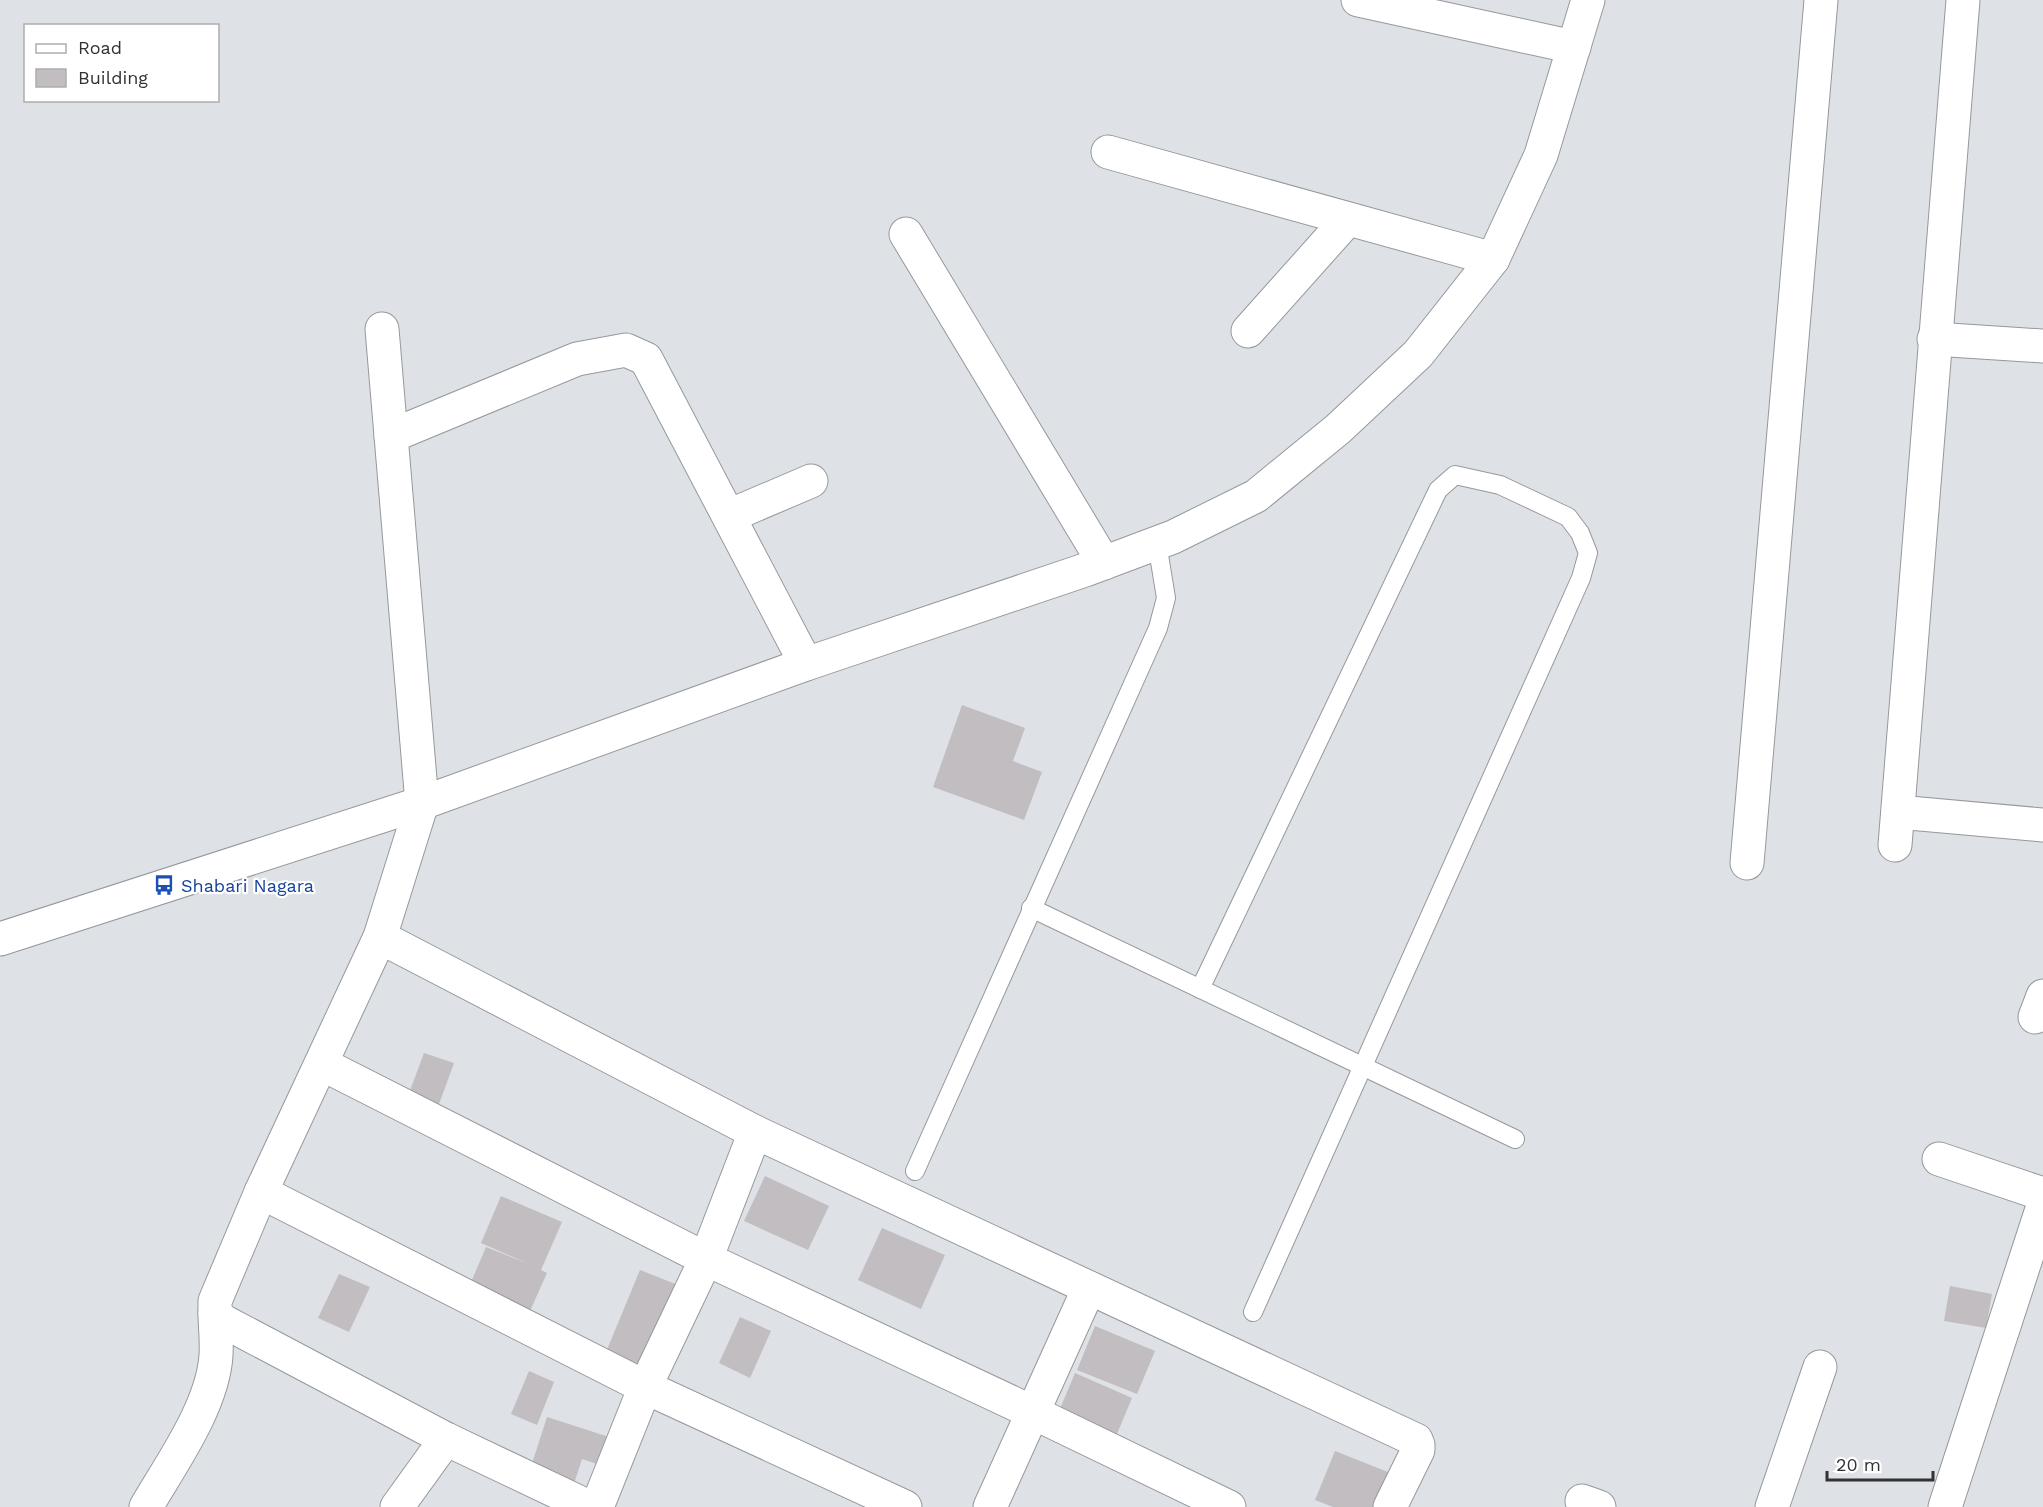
<svg xmlns="http://www.w3.org/2000/svg" width="2043" height="1507" font-family="'Work Sans',sans-serif">
  <style>
    .building { fill: #c1bdc0 }
    .lines { fill: none; stroke-linecap: round; stroke-linejoin: round }
    .lane-casing { stroke: #95989c; stroke-width: 20 }
    .street-casing { stroke: #95989c; stroke-width: 35 }
    .secondary-casing { stroke: #95989c; stroke-width: 35 }
    .lane { stroke: #fff; stroke-width: 18 }
    .street { stroke: #fff; stroke-width: 33 }
    .secondary { stroke: #fff; stroke-width: 33 }
    .labels { text-anchor: middle; dominant-baseline: central; stroke-width: 4.5; stroke-linejoin: round; paint-order: stroke }
    .transit-label { font-size: 18px; fill: #164399; stroke: #fff; text-anchor: start }
  </style>
  <rect width="100%" height="100%" fill="#dee1e6"/>
  <!-- building -->
  <g class="building">
    <path d="M 962,705 L 1025,728 L 1013,761 L 1042,772 L 1024,820 L 933,787 Z"/>
    <path d="M 424,1053 L 454,1063 L 438,1107 L 408,1096 Z"/>
    <path d="M 765,1176 L 829,1206 L 808,1250 L 744,1221 Z"/>
    <path d="M 501,1196 L 562,1222 L 541,1270 L 547,1273 L 526,1320 L 466,1294 L 486,1247 L 529,1264 L 481,1243 Z"/>
    <path d="M 882,1228 L 945,1255 L 921,1309 L 858,1280 Z"/>
    <path d="M 640,1270 L 678,1285 L 643,1373 L 604,1357 Z"/>
    <path d="M 339,1274 L 370,1287 L 349,1332 L 318,1318 Z"/>
    <path d="M 1950,1286 L 1992,1294 L 1986,1328 L 1944,1321 Z"/>
    <path d="M 740,1317 L 771,1331 L 750,1378 L 719,1363 Z"/>
    <path d="M 1095,1326 L 1155,1351 L 1137,1394 L 1077,1370 Z"/>
    <path d="M 529,1371 L 554,1382 L 537,1425 L 511,1414 Z"/>
    <path d="M 1075,1373 L 1132,1398 L 1114,1441 L 1057,1416 Z"/>
    <path d="M 547,1417 L 609,1437 L 600,1465 L 582,1459 L 573,1487 L 529,1473 Z"/>
    <path d="M 1335,1451 L 1398,1476 L 1386,1507 L 1333,1507 L 1315,1500 Z"/>
  </g>
  <g class="lines">
    <!-- lane casing -->
    <g class="lane-casing">
      <g id="lane">
        <path d="M 1031,908 L 1515,1139"/>
        <path d="M 1200,989 L 1438,490 L 1455,475 L 1500,485 L 1568,517 L 1580,533 L 1588,553 L 1581,578 L 1253,1312"/>
        <path d="M 915,1171 L 1158,628 L 1166,598 L 1157,543"/>
      </g>
    </g>
    <!-- street casing -->
    <g class="street-casing">
      <g id="street">
        <path d="M 1358,0 L 1574,47"/>
        <path d="M 1108,152 L 1493,259"/>
        <path d="M 906,234 L 1104,563"/>
        <path d="M 382,329 L 422,803 L 380,937 L 261,1192 L 215,1301 L 215,1313 L 223,1321 L 446,1439 L 589,1507"/>
        <path d="M 1248,331 L 1348,219"/>
        <path d="M 1934,339 L 2043,346"/>
        <path d="M 391,436 L 577,359 L 626,350 L 646,359 L 806,664"/>
        <path d="M 729,516 L 811,481"/>
        <path d="M 1898,812 L 2043,825"/>
        <path d="M 1895,845 L 1963,0"/>
        <path d="M 1747,863 L 1821,0"/>
        <path d="M 380,937 L 755,1132 L 1416,1440 L 1418,1445 L 1418,1450 L 1390,1507"/>
        <path d="M 2035,1017 L 2043,996"/>
        <path d="M 322,1064 L 706,1259 L 1032,1412 L 1229,1507"/>
        <path d="M 1939,1159 L 2043,1194"/>
        <path d="M 261,1192 L 645,1387 L 905,1507"/>
        <path d="M 1582,1501 L 1599,1507"/>
        <path d="M 146,1507 C 171,1464 213,1406 216,1355 C 217,1341 215,1327 215,1313"/>
        <path d="M 397,1507 L 446,1439"/>
        <path d="M 597,1507 L 645,1387 L 706,1259 L 755,1132"/>
        <path d="M 990,1507 L 1089,1288"/>
        <path d="M 1772,1507 L 1820,1367"/>
        <path d="M 1945,1507 L 2043,1206"/>
      </g>
    </g>
    <!-- secondary casing -->
    <g class="secondary-casing">
      <path id="secondary" d="M 0,939 L 422,803 L 806,664 L 1085,570 L 1173,537 L 1256,496 L 1338,429 L 1418,354 L 1493,259 L 1541,155 L 1588,0"/>
    </g>
    <!-- lane -->
    <use href="#lane" class="lane"/>
    <!-- street -->
    <use href="#street" class="street"/>
    <!-- secondary -->
    <use href="#secondary" class="secondary"/>
  </g>
  <!-- icons -->
  <defs>
    <g id="bus-bare" transform="scale(1.62)"><path d="M-5-6H5V4H4V6H2V4H-2V6H-4V4H-5ZM-3.5-4V0h7V-4ZM-3.5 1.2v1.5H-2V1.2ZM2 1.2v1.5H3.5V1.2Z" fill="#1a4fb4" stroke="#fff" stroke-width="2.5" paint-order="stroke"/></g>
  </defs>
  <g fill-rule="evenodd">
    <use href="#bus-bare" x="164" y="885"/>
  </g>
  <g class="labels">
    <!-- transit labels -->
    <g class="transit-label">
      <text x="181" y="885">Shabari Nagara</text>
    </g>
  </g>
  <!-- legend -->
  <rect x="24" y="24" width="195" height="78" fill="#ffffff" stroke="#adadae" stroke-width="1.5"/>
  <rect x="36" y="44" width="30" height="9" fill="#ffffff" stroke="#adadae" stroke-width="1.5"/>
  <text x="78" y="54" font-size="18" fill="#313234">Road</text>
  <rect x="36" y="69" width="30" height="18" fill="#c1bdc0" stroke="#adadae" stroke-width="1.5"/>
  <text x="78" y="84" font-size="18" fill="#313234">Building</text>
  <!-- scale -->
  <path d="M1827 1471v9h106v-9" fill="none" stroke="#313234" stroke-width="3"/>
  <text x="1836" y="1471" font-size="18" fill="#313234" stroke="#ffffff" stroke-width="4.5" paint-order="stroke">20 m</text>
</svg>
